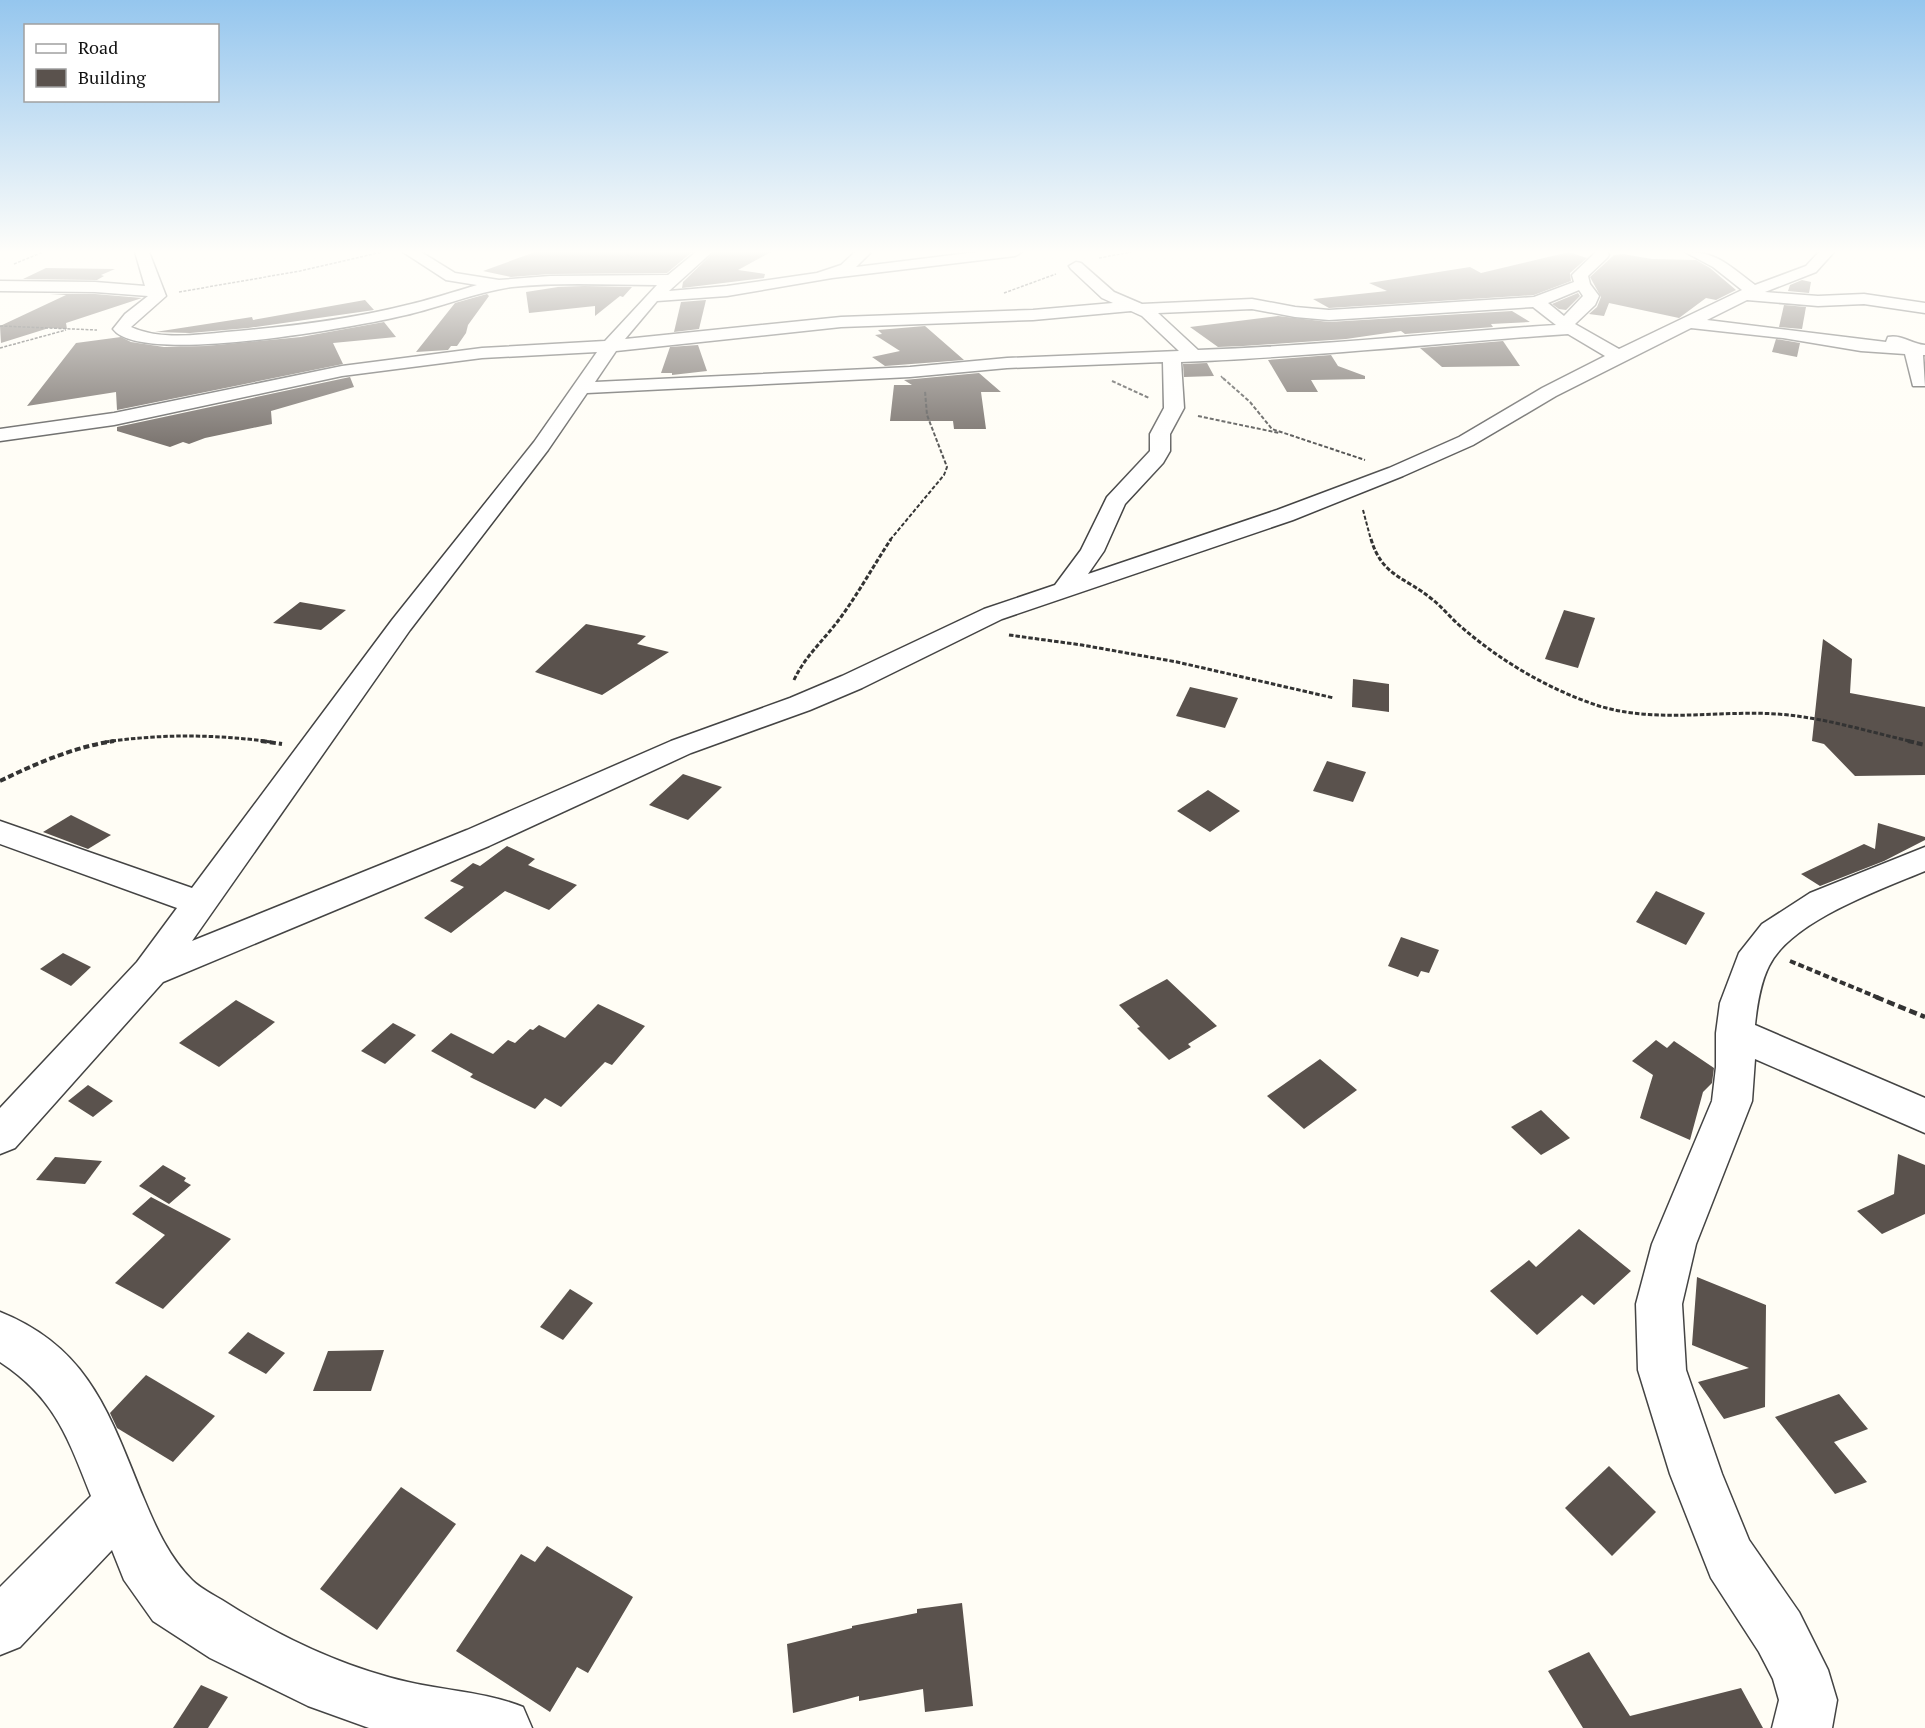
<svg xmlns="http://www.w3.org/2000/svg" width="1925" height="1728" font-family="'PT Serif',serif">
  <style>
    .building { fill: #5a524d }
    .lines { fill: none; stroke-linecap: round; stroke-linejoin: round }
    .minor-casing { stroke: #444; stroke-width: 3 }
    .path-far4 { stroke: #333; stroke-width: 1.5; stroke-dasharray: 3 1.5; stroke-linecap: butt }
    .path-far3 { stroke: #333; stroke-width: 2; stroke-dasharray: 4 2; stroke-linecap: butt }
    .path-far2 { stroke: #333; stroke-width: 3; stroke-dasharray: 4.5 2; stroke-linecap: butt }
    .path-far1 { stroke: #333; stroke-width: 4; stroke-dasharray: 6 3; stroke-linecap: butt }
    .path { stroke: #333; stroke-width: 4.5; stroke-dasharray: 8 4; stroke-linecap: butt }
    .minor { fill: #fff; fill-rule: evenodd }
  </style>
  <rect width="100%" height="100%" fill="#fffdf5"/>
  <!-- building -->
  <g class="building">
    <path d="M 535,252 L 692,252 L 667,273 L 550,274 L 511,277 L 483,271 Z"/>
    <path d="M 714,252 L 771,252 L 738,270 L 765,274 L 764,278 L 682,288 L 683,282 Z"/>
    <path d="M 1569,252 L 1587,258 L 1570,273 L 1571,281 L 1534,295 L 1329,308 L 1313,299 L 1387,291 L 1369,283 L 1470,267 L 1481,273 Z"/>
    <path d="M 1623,254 L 1652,259 L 1696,260 L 1710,268 L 1736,290 L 1716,300 L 1706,298 L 1679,318 L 1609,303 L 1604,316 L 1589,314 L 1597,307 L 1601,297 L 1590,277 L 1614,255 Z"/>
    <path d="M 46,268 L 115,269 L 101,275 L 104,276 L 97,280 L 23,279 Z"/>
    <path d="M 1802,280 L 1811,282 L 1809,293 L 1788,291 L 1790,285 Z"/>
    <path d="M 556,287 L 584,286 L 632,287 L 623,297 L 620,296 L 595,316 L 595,306 L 529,313 L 526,292 L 558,287 Z"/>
    <path d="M 1578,293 L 1580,296 L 1566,310 L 1559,309 L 1552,304 Z"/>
    <path d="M 50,294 L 95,294 L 142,298 L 66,323 L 67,329 L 49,328 L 1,343 L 0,326 L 66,295 Z"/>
    <path d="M 487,294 L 489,296 L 468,325 L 466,333 L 457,346 L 451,346 L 448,350 L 416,352 L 455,303 Z"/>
    <path d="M 365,300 L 374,310 L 248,328 L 190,333 L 155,332 L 252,317 L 253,320 Z"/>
    <path d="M 706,300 L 699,329 L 674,332 L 681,302 Z"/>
    <path d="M 1784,305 L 1806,307 L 1802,329 L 1779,327 Z"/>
    <path d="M 1512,311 L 1530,322 L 1491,324 L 1493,327 L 1405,334 L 1401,331 L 1346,339 L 1243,346 L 1218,347 L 1190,327 L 1278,316 L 1329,322 Z"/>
    <path d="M 384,322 L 396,337 L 333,343 L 343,364 L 117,410 L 116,392 L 27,406 L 76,343 L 121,337 L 131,342 L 164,347 L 206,346 L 301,337 Z"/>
    <path d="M 925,326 L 964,360 L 885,366 L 872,357 L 900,351 L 875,335 L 882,334 L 878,330 Z"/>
    <path d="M 1776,339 L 1800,343 L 1797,357 L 1772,352 Z"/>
    <path d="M 1503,341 L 1520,366 L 1442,367 L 1420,348 Z"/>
    <path d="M 698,345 L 707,371 L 672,375 L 672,373 L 661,373 L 670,347 Z"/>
    <path d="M 1331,355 L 1338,366 L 1365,376 L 1365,379 L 1311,380 L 1318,392 L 1287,392 L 1268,360 Z"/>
    <path d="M 1207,363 L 1214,376 L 1184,377 L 1183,364 Z"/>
    <path d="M 979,373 L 1001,392 L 981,392 L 986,429 L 954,429 L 953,421 L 890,421 L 894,385 L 912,385 L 904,380 Z"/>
    <path d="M 350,377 L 354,387 L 271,411 L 272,424 L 205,438 L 189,444 L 183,442 L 170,447 L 117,431 L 117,427 Z"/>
    <path d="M 300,602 L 346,610 L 321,630 L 273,623 Z"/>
    <path d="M 1564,610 L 1595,618 L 1578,668 L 1545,659 Z"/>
    <path d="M 586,624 L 646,636 L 637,644 L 669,652 L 602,695 L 535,672 Z"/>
    <path d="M 1823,639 L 1852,659 L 1850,693 L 1925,707 L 1925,775 L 1855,776 L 1824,744 L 1812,741 Z"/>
    <path d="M 1353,679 L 1389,684 L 1389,712 L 1352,707 Z"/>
    <path d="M 1190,687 L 1238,698 L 1225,728 L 1176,716 Z"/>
    <path d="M 1327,761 L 1366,772 L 1353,802 L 1313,791 Z"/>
    <path d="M 683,774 L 722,787 L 688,820 L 649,805 Z"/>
    <path d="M 1208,790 L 1240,811 L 1210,832 L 1177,811 Z"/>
    <path d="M 71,815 L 111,835 L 88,849 L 43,832 Z"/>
    <path d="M 1878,823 L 1925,837 L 1925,840 L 1884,861 L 1820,886 L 1801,874 L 1864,844 L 1875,849 Z"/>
    <path d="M 507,846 L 535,859 L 528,865 L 577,885 L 549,910 L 505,891 L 451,933 L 424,918 L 464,887 L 450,881 L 473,863 L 480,866 Z"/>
    <path d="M 1656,891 L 1705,913 L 1686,945 L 1636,922 Z"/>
    <path d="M 1401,937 L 1439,950 L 1429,973 L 1421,971 L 1418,977 L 1388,966 Z"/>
    <path d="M 63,953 L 91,967 L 71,986 L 40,969 Z"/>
    <path d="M 1167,979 L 1217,1026 L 1188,1044 L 1191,1047 L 1169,1060 L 1137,1028 L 1140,1027 L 1119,1005 Z"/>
    <path d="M 236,1000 L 275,1022 L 219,1067 L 179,1043 Z"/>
    <path d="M 598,1004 L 645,1026 L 612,1065 L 605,1062 L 561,1107 L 545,1098 L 535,1109 L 470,1077 L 473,1074 L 431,1051 L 451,1033 L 493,1054 L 508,1040 L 515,1043 L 530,1029 L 533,1030 L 539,1025 L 565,1038 Z"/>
    <path d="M 393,1023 L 416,1035 L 385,1064 L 361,1051 Z"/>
    <path d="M 1656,1040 L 1667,1048 L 1674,1041 L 1714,1068 L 1712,1083 L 1703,1092 L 1690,1140 L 1640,1118 L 1653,1075 L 1632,1061 Z"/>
    <path d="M 1320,1059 L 1357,1090 L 1304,1129 L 1267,1096 Z"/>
    <path d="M 88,1085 L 113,1101 L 93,1117 L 68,1101 Z"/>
    <path d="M 1541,1110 L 1570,1138 L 1541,1155 L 1511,1127 Z"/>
    <path d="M 1898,1154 L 1925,1165 L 1925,1214 L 1882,1234 L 1857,1211 L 1894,1194 Z"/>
    <path d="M 55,1157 L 102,1161 L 85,1184 L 36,1180 Z"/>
    <path d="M 163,1165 L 186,1178 L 184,1181 L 191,1185 L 169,1204 L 139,1186 Z"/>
    <path d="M 151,1197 L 231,1239 L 163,1309 L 115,1283 L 165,1235 L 132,1214 Z"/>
    <path d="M 1579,1229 L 1631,1271 L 1594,1305 L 1582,1295 L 1537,1335 L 1490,1291 L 1529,1260 L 1536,1267 Z"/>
    <path d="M 1697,1277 L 1766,1305 L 1765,1407 L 1724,1419 L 1698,1382 L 1749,1368 L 1692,1345 Z"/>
    <path d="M 570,1289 L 593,1303 L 563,1340 L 540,1327 Z"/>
    <path d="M 248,1332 L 285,1353 L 266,1374 L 228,1353 Z"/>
    <path d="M 384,1350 L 371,1391 L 313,1391 L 328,1351 Z"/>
    <path d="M 146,1375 L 215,1416 L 173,1462 L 117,1428 L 110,1413 Z"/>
    <path d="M 1839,1394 L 1868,1429 L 1834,1442 L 1867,1482 L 1835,1494 L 1775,1417 Z"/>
    <path d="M 1609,1466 L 1656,1512 L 1612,1556 L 1565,1508 Z"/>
    <path d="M 401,1487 L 456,1524 L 377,1630 L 320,1589 Z"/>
    <path d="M 547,1546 L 633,1597 L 588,1673 L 577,1667 L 550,1712 L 456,1651 L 521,1554 L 535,1562 Z"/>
    <path d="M 962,1603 L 973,1706 L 925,1712 L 923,1689 L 859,1701 L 859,1696 L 793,1713 L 787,1644 L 852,1628 L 852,1626 L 917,1613 L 917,1609 Z"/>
    <path d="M 1589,1652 L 1630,1716 L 1741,1688 L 1763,1728 L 1583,1728 L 1548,1671 Z"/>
    <path d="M 201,1685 L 228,1697 L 208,1728 L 173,1728 Z"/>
  </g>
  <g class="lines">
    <!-- minor casing -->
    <g class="minor-casing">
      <g id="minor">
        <path d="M 135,252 L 149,252 L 166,296 L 131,327 C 159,340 196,335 226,332 C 286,327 348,320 407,305 C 430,300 453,292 477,285 L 446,280 L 403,252 L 421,252 L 455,273 L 499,280 L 550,276 L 668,275 L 696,252 L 712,252 L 669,291 L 727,286 L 817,273 L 841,265 L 855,252 L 871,252 L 856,267 L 977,252 L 1022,252 L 1015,256 L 832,278 L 727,296 L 657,301 L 625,339 L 841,317 L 1033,310 L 1113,303 L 1102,298 L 1071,269 L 1069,266 L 1076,262 L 1081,263 L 1114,292 L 1142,304 L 1252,299 L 1295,307 L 1329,310 L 1534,297 L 1574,282 L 1572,275 L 1575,272 L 1596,252 L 1607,252 L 1609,255 L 1607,258 L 1588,276 L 1590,284 L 1599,296 L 1595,305 L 1575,324 L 1619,349 L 1742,290 L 1713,267 L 1685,252 C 1719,252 1729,266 1755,285 L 1806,266 L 1819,252 L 1834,252 L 1816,272 L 1765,292 L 1818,296 L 1864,294 L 1925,303 L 1925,313 L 1864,304 L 1818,306 L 1747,300 L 1707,320 L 1886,342 L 1888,337 C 1901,334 1912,344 1925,345 L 1925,355 L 1923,355 L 1925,386 L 1913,386 L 1905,354 L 1861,351 L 1783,338 L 1691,328 L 1556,396 L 1473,445 L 1403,476 L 1293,520 L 1002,619 L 862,688 L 810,710 L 691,753 L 489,846 L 163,982 L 15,1148 L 0,1154 L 0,1108 L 137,962 L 177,908 L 0,844 L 0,821 L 192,888 L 392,620 L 534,442 L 597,352 L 482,358 L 342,376 L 114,425 L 0,441 L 0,429 L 114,413 L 342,366 L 482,348 L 605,341 L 657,285 C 609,285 560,282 512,287 C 476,292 441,307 406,315 C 361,326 140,367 113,329 L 125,314 L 148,296 L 95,292 L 0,291 L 0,281 L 95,282 L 145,286 ZM 1579,290 L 1583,296 L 1564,316 L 1548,303 ZM 1533,307 L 1556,325 C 1436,333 1318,346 1198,350 L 1158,313 L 1252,309 L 1295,317 L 1329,320 ZM 1131,311 L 1142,316 L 1179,351 L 1007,358 L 910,367 L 595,382 L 616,351 L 841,327 L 1033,320 ZM 1568,334 L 1605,356 L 1542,388 L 1459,437 L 1389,468 L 1277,510 L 1088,574 L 1104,551 L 1125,504 L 1163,463 L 1170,451 L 1170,434 L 1184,408 L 1181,362 C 1310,357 1439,343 1568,334 ZM 1163,362 L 1164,408 L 1150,434 L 1150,451 L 1107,497 L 1081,550 L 1055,585 L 984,609 L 842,676 L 790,698 L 671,741 L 467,830 L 192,941 L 410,630 L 548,450 L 587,393 L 910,377 L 1007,368 Z"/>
        <path d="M 1925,847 L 1925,871 C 1880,890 1791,921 1769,966 C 1760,984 1757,1006 1755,1025 L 1925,1098 L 1925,1133 L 1755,1059 L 1752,1101 L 1696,1244 L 1682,1304 L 1686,1370 L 1722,1474 L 1749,1540 L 1799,1612 L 1828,1670 L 1837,1700 L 1832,1728 L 1772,1728 L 1779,1700 L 1773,1679 L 1759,1652 L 1711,1578 L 1670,1474 L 1638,1370 L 1636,1304 L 1652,1244 L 1712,1101 L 1716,1067 L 1716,1033 L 1720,1003 L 1739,953 L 1762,924 L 1810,893 Z"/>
        <path d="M 0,1312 C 90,1348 110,1416 144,1499 C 156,1528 169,1557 192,1580 C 200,1588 212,1594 222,1600 C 278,1636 343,1667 408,1682 C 447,1691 486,1692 523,1707 L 532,1728 L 369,1728 L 308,1706 L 210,1658 L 153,1621 L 124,1580 L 112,1550 L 20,1647 L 0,1655 L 0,1587 L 91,1496 C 68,1438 55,1398 0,1362 Z"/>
      </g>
    </g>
    <!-- path-far4 -->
    <g class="path-far4">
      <path d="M 623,252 L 632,258"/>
      <path d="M 1099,258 L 1131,252"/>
      <path d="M 14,264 L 43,252"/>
      <path d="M 179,292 L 300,271 L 382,252"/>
      <path d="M 1004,293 L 1056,274"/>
      <path d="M 0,326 L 97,330"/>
      <path d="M 0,348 L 66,330"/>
      <path d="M 1221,376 L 1224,380"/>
    </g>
    <!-- path-far3 -->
    <g class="path-far3">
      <path d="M 1223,378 L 1250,402 L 1272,429 L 1365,460"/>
      <path d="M 1112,381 L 1149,398"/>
      <path d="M 1198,416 L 1279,433"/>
      <path d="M 1363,510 L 1371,540"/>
      <path d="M 890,540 L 944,475 L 947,467 L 927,415 L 925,391"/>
    </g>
    <!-- path-far2 -->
    <g class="path-far2">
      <path d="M 1371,539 C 1382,577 1406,577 1433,600 C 1442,607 1450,617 1459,625 C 1499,660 1546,688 1596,705 C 1655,724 1716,710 1777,714 C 1823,717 1869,732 1914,742"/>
      <path d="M 1009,635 L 1082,645 L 1177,662 L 1334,698"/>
      <path d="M 794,680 C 805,656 825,639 841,617 C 859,592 874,565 891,539"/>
      <path d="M 105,742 C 161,734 215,734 271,742"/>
    </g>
    <!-- path-far1 -->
    <g class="path-far1">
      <path d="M 261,741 L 282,744"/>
      <path d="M 1908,741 L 1925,745"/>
      <path d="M 0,781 C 37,763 74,747 114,741"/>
      <path d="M 1790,961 L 1879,998"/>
    </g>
    <!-- path -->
    <path class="path" d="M 1876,997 L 1925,1017"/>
    <!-- minor -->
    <use href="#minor" class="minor"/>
  </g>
  <!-- sky -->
  <linearGradient id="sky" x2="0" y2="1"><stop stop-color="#95c6ee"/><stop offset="0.51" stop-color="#fffefa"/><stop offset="1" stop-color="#fffefa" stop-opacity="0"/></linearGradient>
  <rect width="1925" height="494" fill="url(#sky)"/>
  <!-- legend -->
  <rect x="24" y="24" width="195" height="78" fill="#ffffff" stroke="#a0a0a0" stroke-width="1.5"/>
  <rect x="36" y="44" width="30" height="9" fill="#ffffff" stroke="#a0a0a0" stroke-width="1.5"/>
  <text x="78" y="54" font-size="18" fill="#111111">Road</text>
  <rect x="36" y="69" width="30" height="18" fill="#5a524d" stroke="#a0a0a0" stroke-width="1.5"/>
  <text x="78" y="84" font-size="18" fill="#111111">Building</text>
</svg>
